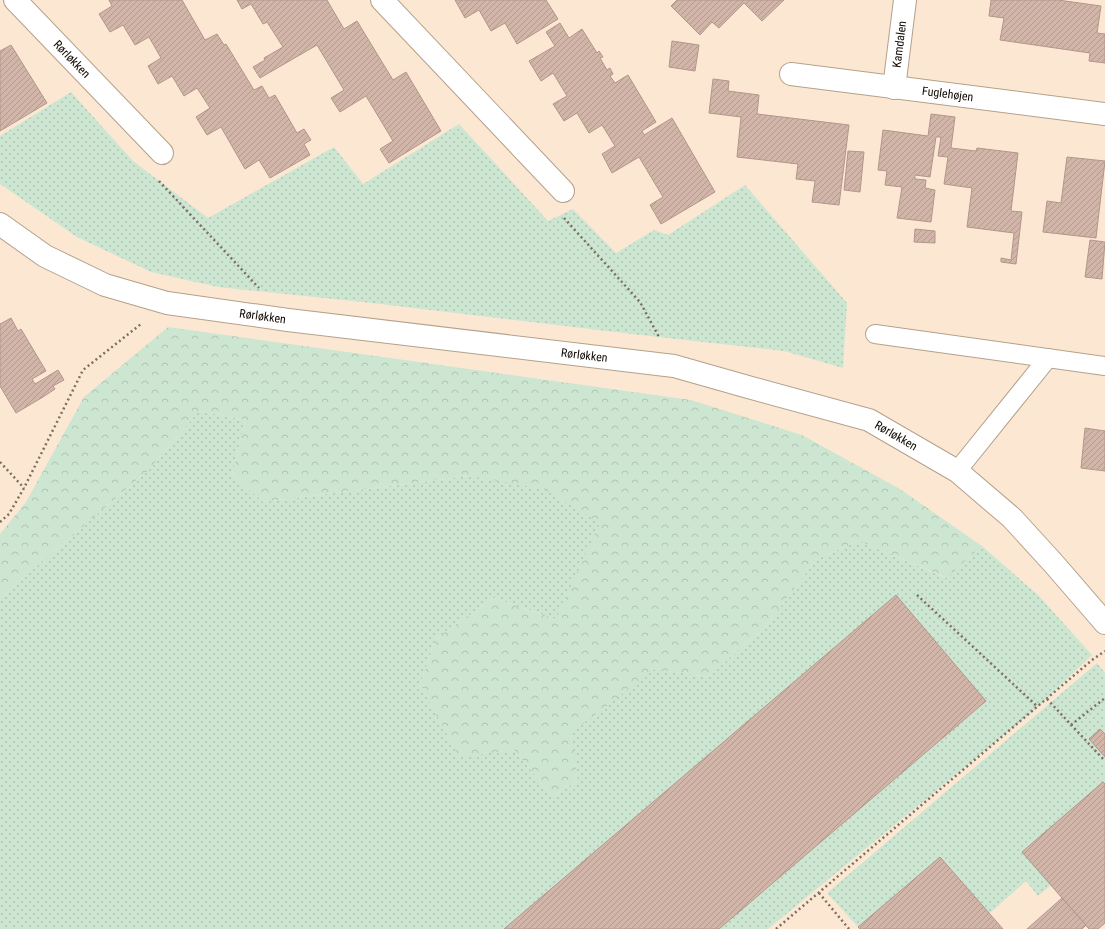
<svg xmlns="http://www.w3.org/2000/svg" width="1105" height="929" font-family="'Roboto Condensed',sans-serif">
  <style>
    .forest { fill: url(#forest-crowns) }
    .park { fill: url(#park-dots) }
    .building { fill: url(#building-hatch); stroke: #b2968b }
    .lines { fill: none; stroke-linecap: round; stroke-linejoin: round }
    .service-casing { stroke: #b4a18c; stroke-width: 20 }
    .minor-casing { stroke: #b4a18c; stroke-width: 24 }
    .path { stroke: #7c6f62; stroke-width: 2.5; stroke-dasharray: 2 3; stroke-linecap: butt }
    .service { stroke: #fff; stroke-width: 18 }
    .minor { stroke: #fff; stroke-width: 22 }
    .labels { text-anchor: middle; dominant-baseline: central; stroke-width: 3; stroke-linejoin: round; paint-order: stroke }
    .street-label { font-size: 12px; fill: #110a04; stroke: #fdf8f4 }
  </style>
  <defs>
    <pattern id="forest-crowns" width="20" height="18" patternUnits="userSpaceOnUse"><rect width="20" height="18" fill="#cde6d2"/><path d="M2 6a3 3 0 1 1 6 0M12 15a3 3 0 1 1 6 0" fill="none" stroke="#afc4b3"/></pattern>
    <pattern id="park-dots" width="8" height="8" patternUnits="userSpaceOnUse"><rect width="8" height="8" fill="#cde6d2"/><path d="M2 2h.1M6 6h.1" fill="none" stroke="#afc4b3" stroke-width="1.8" stroke-linecap="round"/></pattern>
    <pattern id="building-hatch" width="6" height="6" patternUnits="userSpaceOnUse"><rect width="6" height="6" fill="#d1b5a9"/><path d="M-1 1l2-2M0 6l6-6M5 7l2-2" fill="none" stroke="#b29a90"/></pattern>
  </defs>
  <rect width="100%" height="100%" fill="#fce8d2"/>
  <!-- forest -->
  <path class="forest" d="M 168,327 L 691,400 L 802,435 L 900,489 L 982,546 L 947,578 L 859,541 L 817,559 L 765,627 L 708,677 L 655,669 L 578,781 L 552,796 L 514,750 L 459,758 L 420,684 L 436,638 L 494,598 L 556,619 L 470,476 L 263,502 L 232,474 L 245,420 L 199,411 L 150,469 L 0,598 L 0,534 L 26,502 L 84,397 Z"/>
  <!-- park -->
  <g class="park">
    <path d="M 71,92 L 133,161 L 208,218 L 334,147 L 363,184 L 459,124 L 548,221 L 573,209 L 616,253 L 654,230 L 668,235 L 745,185 L 847,303 L 843,368 L 784,351 L 649,336 L 372,303 L 218,287 L 151,272 L 77,237 L 0,184 L 0,136 Z"/>
    <path d="M 199,411 L 245,420 L 232,474 L 263,502 L 470,476 L 544,489 L 600,523 L 556,619 L 494,598 L 436,638 L 420,684 L 459,757 L 514,750 L 552,796 L 578,781 L 571,733 L 655,669 L 708,677 L 765,627 L 817,559 L 859,541 L 946,578 L 982,546 L 1039,596 L 1092,655 L 1038,707 L 768,929 L 719,929 L 986,701 L 896,595 L 504,929 L 0,929 L 0,598 L 150,469 Z"/>
    <path d="M 1097,663 L 1105,673 L 1105,784 L 1103,783 L 1051,885 L 1038,896 L 1026,881 L 989,914 L 940,857 L 858,927 L 827,893 Z"/>
  </g>
  <!-- building -->
  <g class="building">
    <path d="M 109,0 L 182,0 L 205,40 L 217,34 L 224,45 L 226,44 L 254,90 L 262,86 L 269,98 L 275,95 L 297,133 L 304,129 L 311,140 L 304,144 L 310,155 L 270,178 L 259,160 L 245,169 L 221,127 L 207,135 L 196,117 L 210,108 L 197,88 L 184,96 L 172,76 L 158,84 L 148,66 L 161,58 L 149,37 L 135,45 L 123,25 L 110,32 L 99,14 L 112,6 Z"/>
    <path d="M 237,0 L 327,0 L 344,29 L 357,21 L 393,80 L 406,72 L 441,131 L 389,163 L 380,149 L 393,141 L 366,96 L 340,112 L 331,98 L 344,90 L 317,45 L 260,78 L 253,67 L 265,60 L 264,58 L 283,47 L 267,22 L 263,24 L 251,4 L 242,9 Z"/>
    <path d="M 455,0 L 546,0 L 558,19 L 517,44 L 505,23 L 491,31 L 479,10 L 465,18 Z"/>
    <path d="M 677,0 L 784,0 L 762,21 L 744,3 L 719,28 L 712,22 L 700,35 L 671,6 Z"/>
    <path d="M 991,0 L 1058,0 L 1101,6 L 1097,33 L 1105,34 L 1105,63 L 1089,61 L 1090,53 L 1000,40 L 1004,18 L 989,16 Z"/>
    <path d="M 560,23 L 569,38 L 582,29 L 597,53 L 599,51 L 603,57 L 600,58 L 607,70 L 610,68 L 613,74 L 610,76 L 615,83 L 628,75 L 656,122 L 642,131 L 644,135 L 672,118 L 715,192 L 661,224 L 650,205 L 663,197 L 639,157 L 612,173 L 602,154 L 615,146 L 602,125 L 589,133 L 577,113 L 564,121 L 553,104 L 567,96 L 553,73 L 541,81 L 529,61 L 555,46 L 546,32 Z"/>
    <path d="M 672,41 L 699,45 L 695,71 L 669,67 Z"/>
    <path d="M 11,45 L 47,103 L 0,131 L 0,51 Z"/>
    <path d="M 713,79 L 729,81 L 728,91 L 759,95 L 757,114 L 849,125 L 839,205 L 812,202 L 815,181 L 796,179 L 798,164 L 737,157 L 741,117 L 709,113 Z"/>
    <path d="M 931,114 L 955,117 L 951,148 L 976,151 L 977,148 L 1018,153 L 1011,211 L 1022,212 L 1016,264 L 1001,262 L 1001,258 L 1011,260 L 1014,233 L 967,227 L 972,188 L 944,184 L 948,157 L 938,156 L 941,137 L 936,137 L 930,177 L 915,175 L 915,179 L 926,180 L 925,188 L 935,190 L 931,222 L 897,218 L 902,187 L 885,185 L 887,171 L 878,170 L 883,130 L 928,136 Z"/>
    <path d="M 848,151 L 864,152 L 860,192 L 844,190 Z"/>
    <path d="M 1067,157 L 1105,161 L 1096,238 L 1043,232 L 1047,201 L 1061,203 Z"/>
    <path d="M 915,229 L 935,231 L 935,243 L 914,242 Z"/>
    <path d="M 1090,240 L 1105,242 L 1102,279 L 1085,277 Z"/>
    <path d="M 11,318 L 18,331 L 21,329 L 46,371 L 32,379 L 35,384 L 58,370 L 64,380 L 53,386 L 55,389 L 43,397 L 16,413 L 0,386 L 0,323 L 0,324 Z"/>
    <path d="M 1085,428 L 1105,431 L 1105,471 L 1081,468 Z"/>
    <path d="M 896,595 L 986,701 L 719,929 L 504,929 Z"/>
    <path d="M 1100,729 L 1105,734 L 1105,757 L 1089,739 Z"/>
    <path d="M 1103,782 L 1105,784 L 1105,923 L 1098,929 L 1089,929 L 1022,852 Z"/>
    <path d="M 940,857 L 1003,929 L 860,929 L 858,927 Z"/>
    <path d="M 1062,898 L 1086,925 L 1082,929 L 1027,929 Z"/>
  </g>
  <g class="lines">
    <!-- service casing -->
    <g class="service-casing">
      <g id="service">
        <path d="M 875,334 L 1105,366"/>
        <path d="M 957,471 L 1048,358"/>
      </g>
    </g>
    <!-- minor casing -->
    <g class="minor-casing">
      <g id="minor">
        <path id="s1" d="M 15,0 L 162,153"/>
        <path d="M 382,0 L 563,191"/>
        <path id="s2" d="M 791,74 L 1105,114"/>
        <path id="s3" d="M 894,88 L 905,0"/>
        <path id="s4" d="M 0,224 L 45,256 L 105,285 L 167,303 L 288,320 L 674,366 L 748,387 L 869,420 L 957,471 L 1012,518 L 1054,564 L 1105,623"/>
      </g>
    </g>
    <!-- path -->
    <g class="path">
      <path d="M 159,181 L 259,288"/>
      <path d="M 564,218 L 640,302 L 659,337"/>
      <path d="M 0,462 L 24,488"/>
      <path d="M 0,522 L 9,514 L 24,488 L 83,370 L 141,324"/>
      <path d="M 917,595 L 1038,707"/>
      <path d="M 1047,699 L 1105,761"/>
      <path d="M 1071,725 L 1105,698"/>
      <path d="M 819,893 L 849,929"/>
      <path d="M 776,929 L 1092,660 L 1105,651"/>
    </g>
    <!-- service -->
    <use href="#service" class="service"/>
    <!-- minor -->
    <use href="#minor" class="minor"/>
  </g>
  <g class="labels">
    <!-- street labels -->
    <g class="street-label">
      <text stroke="none"><textPath href="#s3" startOffset="44">Kamdalen</textPath></text>
      <text stroke="none"><textPath href="#s1" startOffset="82">Rørløkken</textPath></text>
      <text stroke="none"><textPath href="#s2" startOffset="158">Fuglehøjen</textPath></text>
      <text stroke="none"><textPath href="#s4" startOffset="283">Rørløkken</textPath></text>
      <text stroke="none"><textPath href="#s4" startOffset="607">Rørløkken</textPath></text>
      <text stroke="none"><textPath href="#s4" startOffset="931">Rørløkken</textPath></text>
    </g>
  </g>
</svg>
